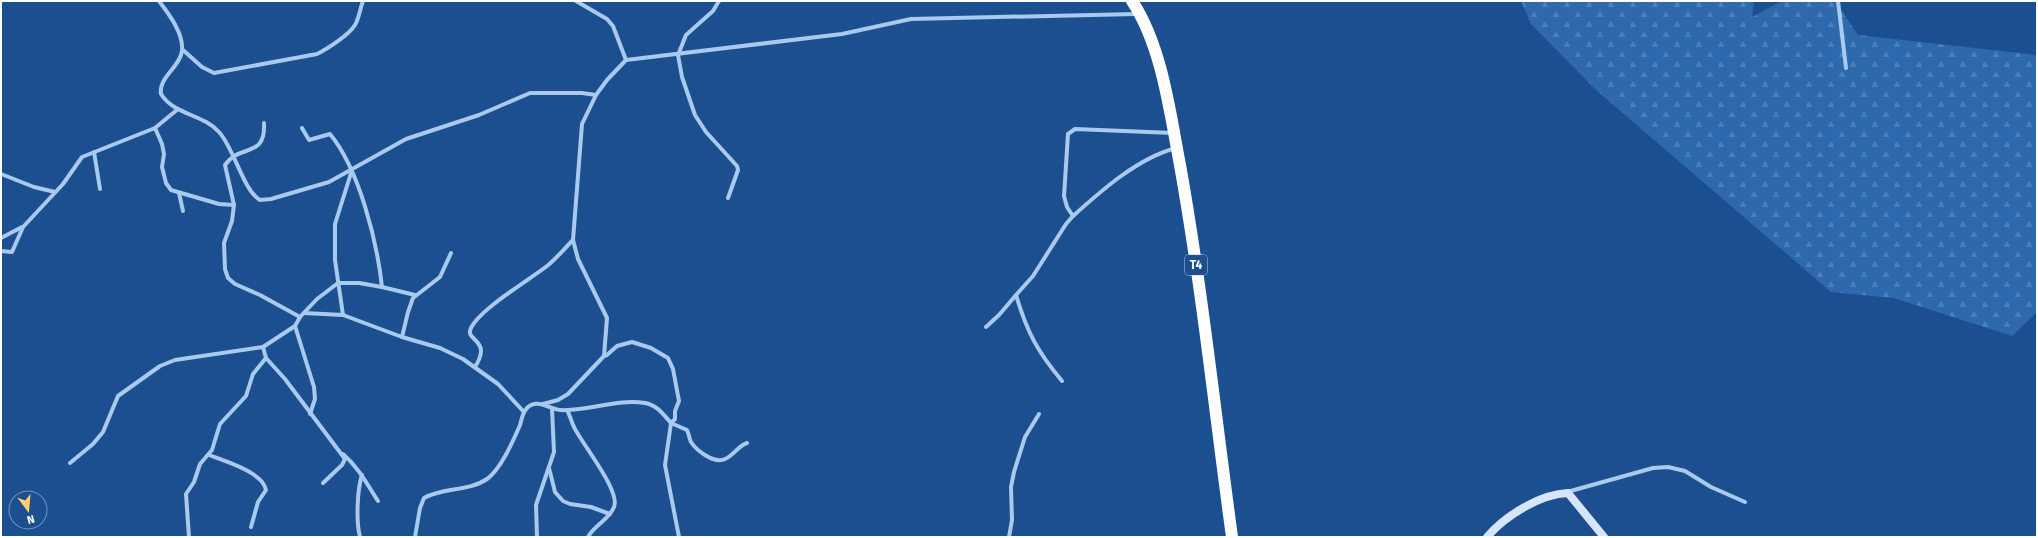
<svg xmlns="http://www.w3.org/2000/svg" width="2038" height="538" font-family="'Fira Sans',sans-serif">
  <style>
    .forest { fill: url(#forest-firs) }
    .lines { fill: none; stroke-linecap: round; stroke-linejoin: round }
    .street { stroke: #a9c9ee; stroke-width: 4 }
    .secondary { stroke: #d6e6fa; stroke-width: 8 }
    .highway { stroke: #fff; stroke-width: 12 }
    .labels { text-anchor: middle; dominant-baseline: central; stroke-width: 3.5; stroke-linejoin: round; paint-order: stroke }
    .shield { fill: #1b4f8f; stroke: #bbcadd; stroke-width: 1 }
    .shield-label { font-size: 12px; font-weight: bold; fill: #fff }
  </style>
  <defs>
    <pattern id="forest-firs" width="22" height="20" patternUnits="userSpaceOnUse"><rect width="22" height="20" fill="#2e69ad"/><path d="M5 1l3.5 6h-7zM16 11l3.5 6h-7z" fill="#4d80b9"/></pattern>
  </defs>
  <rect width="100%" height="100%" fill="#1b4f8f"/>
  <!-- forest -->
  <path class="forest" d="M 1521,1 L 1754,1 L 1752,17 L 1782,1 L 1835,1 L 1858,35 L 2028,54 L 2037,56 L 2037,312 L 2012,336 L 1894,298 L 1831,292 L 1595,89 L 1531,24 Z"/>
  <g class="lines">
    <!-- street -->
    <g class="street">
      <path d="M 159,1 C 169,14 184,34 182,51 C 180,67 158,78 161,94 C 174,115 203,114 219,132 C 234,148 243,190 260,200 L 271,199 L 329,182 L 406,139 L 479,115 L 530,93 L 582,93 L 596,95"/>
      <path d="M 576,1 L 607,19 L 613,26 L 626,60"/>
      <path d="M 719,1 L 713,11 L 686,35 L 678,55 L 682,77 L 695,115 L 706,132 L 737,166 L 738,170 L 728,198"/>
      <path d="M 1838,1 L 1846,68"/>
      <path d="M 183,50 L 202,67 L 214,73 L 317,54 C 327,49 349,35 355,25 C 359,18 360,9 363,1"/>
      <path d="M 264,123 C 266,159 240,143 225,165 L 234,205 L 232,221 L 224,243 L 225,269 L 228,278 L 235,284 L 260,295 L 300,317"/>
      <path d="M 155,128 L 162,144 L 164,154 L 162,167 L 166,183 L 171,190 L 219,204 L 234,205"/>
      <path d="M 302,128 L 309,140 L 330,134 C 359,169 377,241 382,287"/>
      <path d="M 94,152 L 100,189"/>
      <path d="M 1,174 L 34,187 L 55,192"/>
      <path d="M 179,193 L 183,211"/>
      <path d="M 1073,216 L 1067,207 L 1064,196 L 1068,134 L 1075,129 L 1173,133"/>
      <path d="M 1,238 L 22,227"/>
      <path d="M 1,251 L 12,252 L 23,227 L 63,184 L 82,157 L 155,128 L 178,109"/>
      <path d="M 304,313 L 343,315 L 402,337 L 440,348 L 463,359 L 498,384 L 524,412"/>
      <path d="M 343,315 L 335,260 L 335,224 L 352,170"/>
      <path d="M 295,326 L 314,387 L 315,399 L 310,414"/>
      <path d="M 986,327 L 999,315 L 1016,295"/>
      <path d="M 402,337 L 408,312 L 413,298 L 440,277 L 451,253"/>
      <path d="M 263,347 L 266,358 L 285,379 L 345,459 L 342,465 L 323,483"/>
      <path d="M 475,367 C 493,339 464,341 471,328 C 480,309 529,280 547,266 C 556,259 564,249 573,240"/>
      <path d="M 1062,381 C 1037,351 1027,332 1016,295 L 1033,276 L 1066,224 L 1073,216 C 1102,190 1138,158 1176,148"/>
      <path d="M 543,404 L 558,400 L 568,394 L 604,356"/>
      <path d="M 567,410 C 570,415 571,421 574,427 C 582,444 621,491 614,507 C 609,520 594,525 588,537"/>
      <path d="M 747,443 C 738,446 734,455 725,459 C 714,464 697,451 691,442 C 689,438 689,434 687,430 L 671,423 L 675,419 L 675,411 L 679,401 L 673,369 L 668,358 L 651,348 L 632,342 L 617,346 L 607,355 L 604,356 L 607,318 L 578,259 L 573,240 L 582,124 L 596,95 L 607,80 L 626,60 L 842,34 L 911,19 L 1136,14"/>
      <path d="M 343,454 C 359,468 367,484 378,501"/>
      <path d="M 209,455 C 224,461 263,472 266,490 L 258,502 L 251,527"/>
      <path d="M 70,463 L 93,444 L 103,432 L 118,396 L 160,366 L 175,360 L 263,347 L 295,326 L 300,317 L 317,299 L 338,283 L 359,283 L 382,287 L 415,295"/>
      <path d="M 549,468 L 555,492 L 563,501 L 570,504 L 591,507 L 610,514"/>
      <path d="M 1567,492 L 1653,468 L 1668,467 L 1685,471 L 1711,487 L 1745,502"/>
      <path d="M 189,537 L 186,494 L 194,482 L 200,464 L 212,450 L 220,424 L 246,396 L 253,374 L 266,358"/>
      <path d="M 360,537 C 356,522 357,490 362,475"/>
      <path d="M 415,537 L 420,508 L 424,498 C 443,487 468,492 487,479 C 501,469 513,441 520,425 C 522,419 522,413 527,408 C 537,398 549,409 560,410 C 588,412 617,398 645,403 C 657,405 663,414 671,423 L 665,465 L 679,537"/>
      <path d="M 537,537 L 536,505 L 554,452 L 552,409"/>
      <path d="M 1009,537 L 1012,520 L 1011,487 L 1014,472 L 1025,437 L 1039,414"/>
    </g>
    <!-- secondary -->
    <path class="secondary" d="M 1487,537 C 1505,516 1540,494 1568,493 L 1604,537"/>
    <!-- highway -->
    <path class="highway" d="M 1132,1 C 1162,46 1170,113 1180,165 C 1202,288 1215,413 1232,537"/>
  </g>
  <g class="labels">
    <!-- shield labels -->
    <rect class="shield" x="1185" y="255" width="22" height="20" rx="3"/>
    <g class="shield-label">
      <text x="1196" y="265">T4</text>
    </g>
  </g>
  <!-- border -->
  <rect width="2038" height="538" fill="none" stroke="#ffffff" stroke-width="4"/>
  <!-- north arrow -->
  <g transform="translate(28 510) rotate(164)"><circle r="19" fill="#1b4f8f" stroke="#7695bc"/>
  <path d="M0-3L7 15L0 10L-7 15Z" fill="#ffd166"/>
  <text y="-6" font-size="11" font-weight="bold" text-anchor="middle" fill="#ffffff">N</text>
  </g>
</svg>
